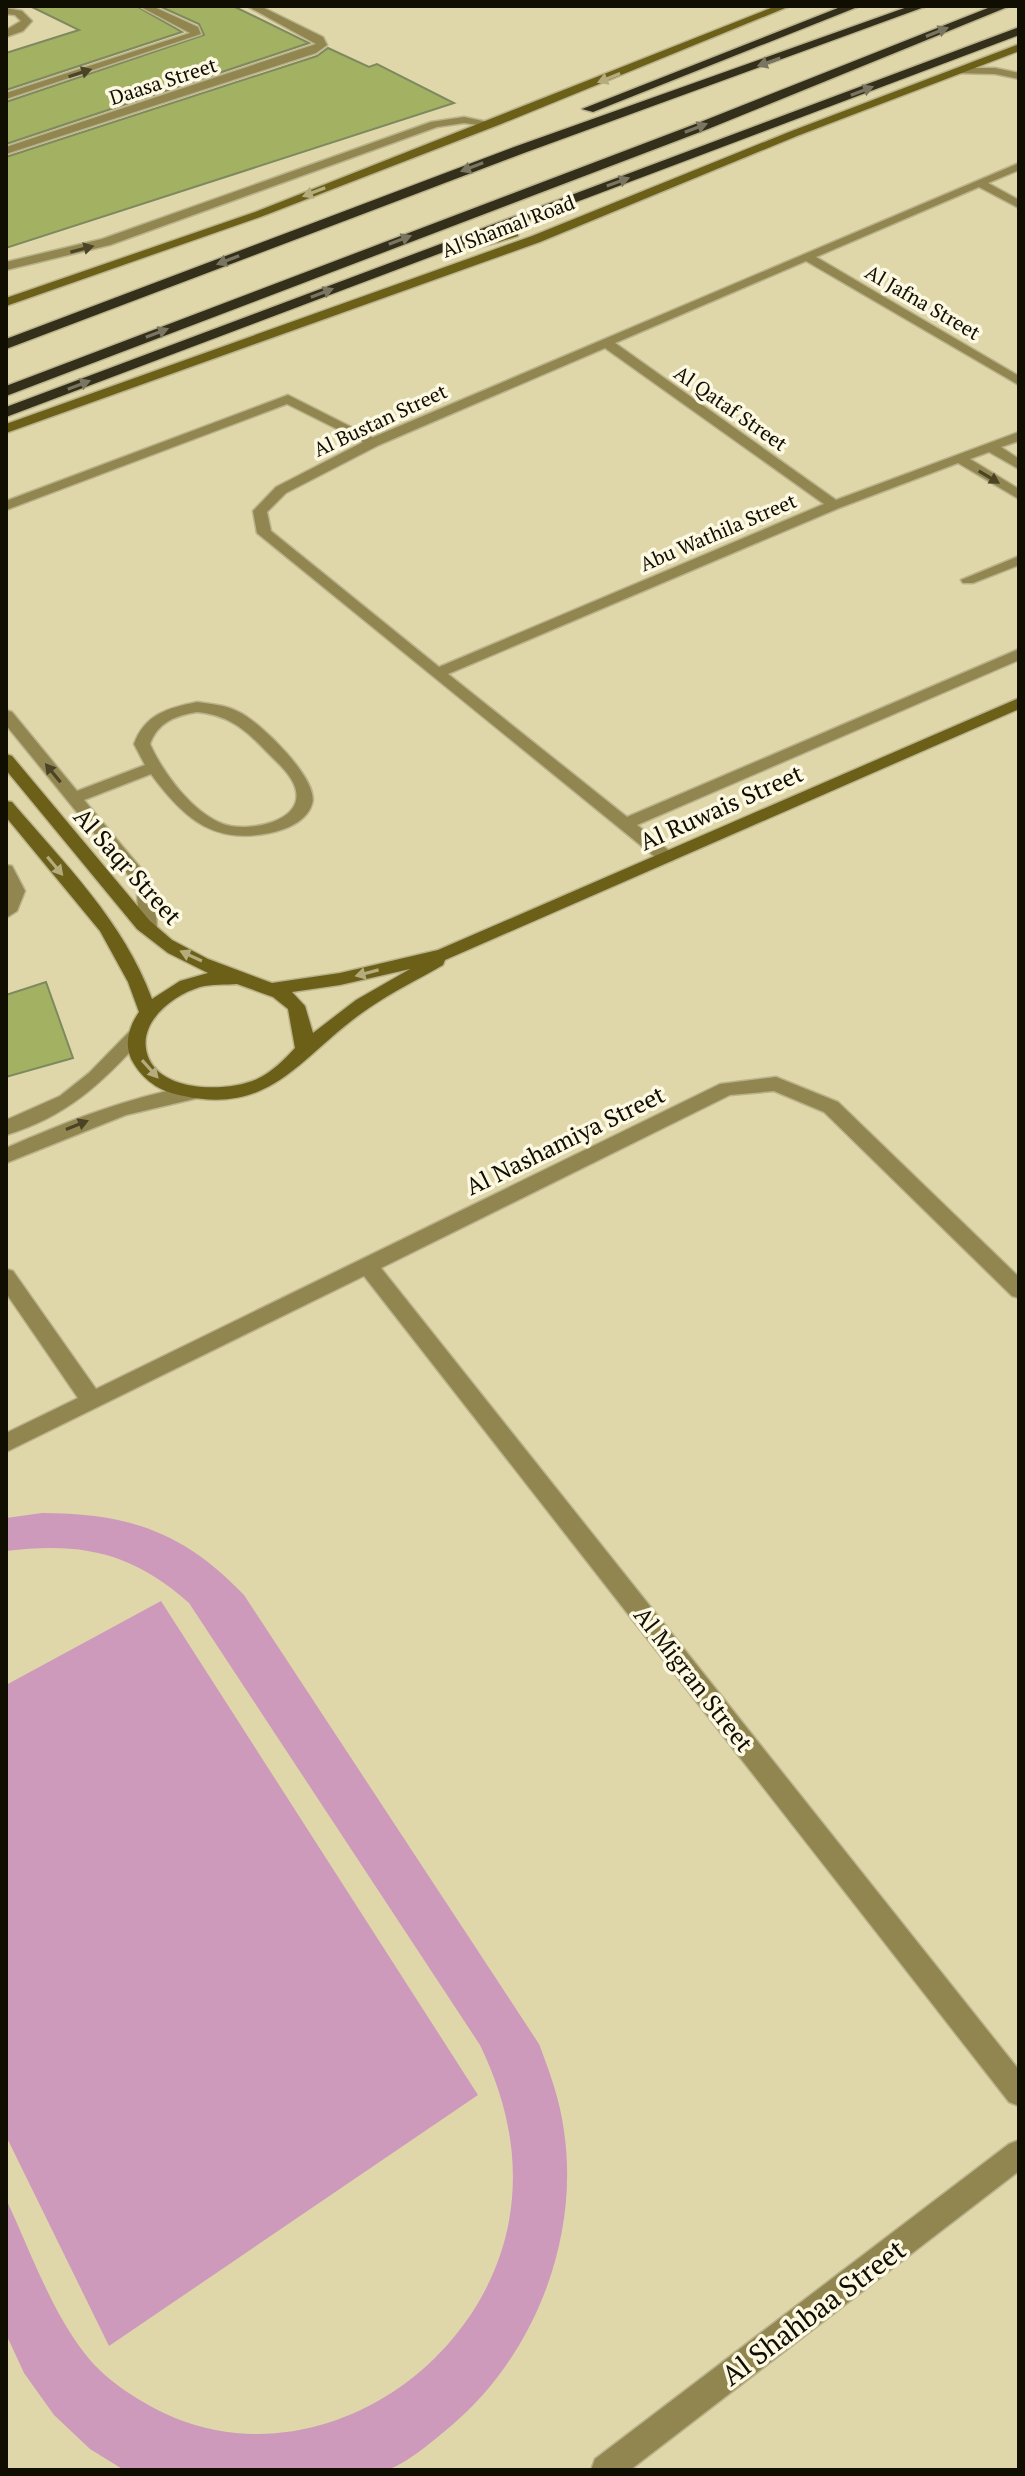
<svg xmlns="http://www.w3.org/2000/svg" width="1025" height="2476" font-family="'PT Serif',serif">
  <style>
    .green { fill: #cd9abc }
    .building { fill: #a2b262; stroke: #7f895f; stroke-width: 2 }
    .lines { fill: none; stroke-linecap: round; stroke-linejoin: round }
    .lane-casing { stroke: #bab38c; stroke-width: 3 }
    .street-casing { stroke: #bab38c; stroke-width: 3 }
    .secondary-casing { stroke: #bab38c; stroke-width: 3 }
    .highway-casing { stroke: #bab38c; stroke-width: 3 }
    .lane { fill: #918650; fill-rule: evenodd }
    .street { fill: #918650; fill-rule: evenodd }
    .secondary { fill: #6c5f17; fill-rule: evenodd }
    .highway { fill: #332f1b; fill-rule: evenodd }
    .oneway { fill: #797560 }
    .oneway2 { fill: #4a4325 }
    .oneway3 { fill: #b4ac7c }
    .labels { text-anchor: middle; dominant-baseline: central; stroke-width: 7; stroke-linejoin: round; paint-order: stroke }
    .far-street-label { font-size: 20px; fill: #100d01; stroke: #fcf8e1 }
    .street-label { font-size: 24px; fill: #100d01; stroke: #fcf8e1 }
    .near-street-label { font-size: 28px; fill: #100d01; stroke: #fcf8e1 }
  </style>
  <rect width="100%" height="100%" fill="#dfd7aa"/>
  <!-- green -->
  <g class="green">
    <path d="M 42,1513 C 128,1513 184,1532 244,1595 L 539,2044 C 550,2073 560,2100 564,2131 C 580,2239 534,2356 451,2426 C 435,2439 406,2465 386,2470 C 364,2475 335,2470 313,2470 C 250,2470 187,2470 124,2470 L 90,2449 L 54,2415 L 24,2373 L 6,2334 L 6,2199 C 30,2250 51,2311 86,2355 C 108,2383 143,2404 175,2418 C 319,2476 482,2368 509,2221 C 520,2159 507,2101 480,2045 L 189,1603 C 132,1552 81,1542 6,1551 L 6,1518 Z"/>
    <path d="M 161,1601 L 478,2095 L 109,2346 L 6,2136 L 6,1685 Z"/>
  </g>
  <!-- building -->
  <g class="building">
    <path d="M 30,6 L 136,6 L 182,32 L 6,90 L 6,53 L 79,30 Z"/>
    <path d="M 159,6 L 233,6 L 309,43 L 6,144 L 6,102 L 204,35 L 199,24 Z"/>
    <path d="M 328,48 L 369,67 L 377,64 L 454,103 L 6,248 L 6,157 L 317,56 Z"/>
    <path d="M 46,982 L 73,1058 L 6,1077 L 6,995 Z"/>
  </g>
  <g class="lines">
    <!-- lane casing -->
    <g class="lane-casing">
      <g id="lane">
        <path d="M 464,117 L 497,124 L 492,127 L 464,123 L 437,127 L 110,245 L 6,270 L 6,262 L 102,239 L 431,122 Z"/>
        <path d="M 288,395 L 381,442 L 369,445 L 287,404 L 6,510 L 6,501 Z"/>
      </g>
    </g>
    <!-- street casing -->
    <g class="street-casing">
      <g id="street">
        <path d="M 139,6 L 152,6 L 198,27 L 201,34 L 6,99 L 6,93 L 190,33 Z"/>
        <path d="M 247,6 L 260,6 L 323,37 L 327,45 L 316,53 L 6,154 L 6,147 L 316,44 Z"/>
        <path d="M 6,8 L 22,11 L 32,21 L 23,31 L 6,37 L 6,30 L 21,21 L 15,15 L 6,14 Z"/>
        <path d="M 959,68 L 995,68 L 1019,73 L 1019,79 L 995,74 L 955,73 L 954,71 Z"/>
        <path d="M 1019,163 L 1019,170 L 988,183 L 1019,200 L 1019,208 L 979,187 L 816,257 L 1019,376 L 1019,385 L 806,261 L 615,343 L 836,500 L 1019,432 L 1019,441 L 1001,447 L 1019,459 L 1019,469 L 989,452 L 970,459 L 1019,489 L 1019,499 L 958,463 L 839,508 L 448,674 L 627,817 L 1019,649 L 1019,660 L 637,825 L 672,853 L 674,857 L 672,861 L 660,861 L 257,533 L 253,511 L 276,487 L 369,439 ZM 605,348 L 824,504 L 439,667 L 271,531 L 267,512 L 286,493 L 379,445 Z"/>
        <path d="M 1019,556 L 1019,565 L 973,583 L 963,583 L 961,580 Z"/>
        <path d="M 197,702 C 211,704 226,705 239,712 C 260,722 320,780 312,804 C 307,820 290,828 274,832 C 215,846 185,820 151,774 L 84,800 L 149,878 L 155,892 L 157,930 L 148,936 L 139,930 L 137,892 L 132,880 L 6,725 L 6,710 L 12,712 L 77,791 L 145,765 L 134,744 C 145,714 168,708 197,702 ZM 197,712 C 227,715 244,728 264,749 C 274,760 290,772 295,787 C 307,822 247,833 223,824 C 192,812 163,773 150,744 C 158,722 175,716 197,712 Z"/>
        <path d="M 6,865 L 12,866 L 25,891 L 17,911 L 6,918 Z"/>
        <path d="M 136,1029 L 145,1035 L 142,1039 C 101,1084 66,1117 6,1135 L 6,1120 L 60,1096 L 89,1073 L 130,1031 Z"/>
        <path d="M 776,1077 L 838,1102 L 1019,1277 L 1019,1298 L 1012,1296 L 824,1112 L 774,1091 L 730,1095 L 381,1268 L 1019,2070 L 1019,2106 L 1009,2102 L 364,1276 L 6,1452 L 6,1433 L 78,1398 L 6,1293 L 6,1269 L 13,1271 L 96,1389 L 720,1084 Z"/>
        <path d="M 191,1086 L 198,1088 L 200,1093 L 198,1098 L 126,1115 L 6,1163 L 6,1148 C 66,1122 126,1098 191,1086 Z"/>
        <path d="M 1019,2140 L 1019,2171 L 630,2470 L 591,2470 L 595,2459 L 1009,2144 Z"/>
      </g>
    </g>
    <!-- secondary casing -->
    <g class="secondary-casing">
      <g id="secondary">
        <path d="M 776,6 L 790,6 L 501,124 L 263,216 L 6,306 L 6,298 L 255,212 Z"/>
        <path d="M 1019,44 L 1019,51 L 797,136 L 540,242 L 6,433 L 6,424 L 532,236 L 789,132 Z"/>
        <path d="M 514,230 L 518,232 L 518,236 C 498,242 460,257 442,245 Z"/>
        <path d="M 1019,698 L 1019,709 L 445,960 L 443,965 C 419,979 392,992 369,1008 C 303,1052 274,1116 184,1096 C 162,1092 146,1083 134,1064 C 123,1047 128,1028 139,1012 L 128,982 L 100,931 L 6,817 L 6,801 L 12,802 C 64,863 124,922 152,999 L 180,981 L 208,973 L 168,953 L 137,929 L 6,770 L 6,754 L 12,756 L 150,921 L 172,940 L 208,959 L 272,983 L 340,973 L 438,950 ZM 410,969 L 356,1000 L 313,1033 L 305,1006 L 292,992 L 340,985 ZM 237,984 L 273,997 L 288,1009 L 295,1048 C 284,1060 272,1072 257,1079 C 228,1092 165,1093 149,1059 C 134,1025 171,996 200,987 C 212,984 225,985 237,984 Z"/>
      </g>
    </g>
    <!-- highway casing -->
    <g class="highway-casing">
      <g id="highway">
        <path d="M 843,6 L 860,6 L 593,112 L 582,109 Z"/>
        <path d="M 910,6 L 927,6 L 524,153 L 6,349 L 6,339 L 514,147 Z"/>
        <path d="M 993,6 L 1010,6 L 708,129 L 6,396 L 6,386 L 698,123 Z"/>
        <path d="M 1019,27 L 1019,35 L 6,417 L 6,407 Z"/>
      </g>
    </g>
    <!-- lane -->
    <use href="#lane" class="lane"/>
    <!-- street -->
    <use href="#street" class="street"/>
    <!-- secondary -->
    <use href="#secondary" class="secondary"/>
    <!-- highway -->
    <use href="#highway" class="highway"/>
  </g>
  <!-- one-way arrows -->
  <defs><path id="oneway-solid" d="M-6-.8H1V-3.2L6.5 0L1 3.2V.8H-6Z" transform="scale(2)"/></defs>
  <g class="oneway">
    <use href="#oneway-solid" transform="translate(937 32) rotate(-22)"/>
    <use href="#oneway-solid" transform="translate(769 62) rotate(161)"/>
    <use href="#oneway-solid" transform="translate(862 91) rotate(-21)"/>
    <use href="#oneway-solid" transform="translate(696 128) rotate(-21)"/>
    <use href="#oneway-solid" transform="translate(472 167) rotate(159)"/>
    <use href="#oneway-solid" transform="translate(618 182) rotate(-20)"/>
    <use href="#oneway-solid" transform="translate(400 240) rotate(-21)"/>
    <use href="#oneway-solid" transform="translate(228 260) rotate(159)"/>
    <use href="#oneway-solid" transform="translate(322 293) rotate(-21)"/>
    <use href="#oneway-solid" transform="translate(157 333) rotate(-21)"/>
    <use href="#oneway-solid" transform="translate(79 385) rotate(-21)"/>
  </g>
  <g class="oneway2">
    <use href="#oneway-solid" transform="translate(80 73) rotate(-18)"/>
    <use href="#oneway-solid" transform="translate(82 249) rotate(-15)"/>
    <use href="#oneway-solid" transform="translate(989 477) rotate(31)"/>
    <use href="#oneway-solid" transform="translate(53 773) rotate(-129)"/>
    <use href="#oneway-solid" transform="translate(77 1125) rotate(-22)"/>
  </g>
  <g class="oneway3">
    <use href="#oneway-solid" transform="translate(609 78) rotate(158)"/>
    <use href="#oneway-solid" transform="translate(314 192) rotate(159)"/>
    <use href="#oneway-solid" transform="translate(55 866) rotate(50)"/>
    <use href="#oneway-solid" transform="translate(191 956) rotate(-155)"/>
    <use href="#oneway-solid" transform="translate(367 973) rotate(165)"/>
    <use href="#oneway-solid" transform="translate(150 1069) rotate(48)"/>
  </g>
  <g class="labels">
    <!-- far-street labels -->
    <g class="far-street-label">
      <text transform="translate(163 81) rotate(-18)">Daasa Street</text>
      <text transform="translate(508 226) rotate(-21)">Al Shamal Road</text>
      <text transform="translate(923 302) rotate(30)">Al Jafna Street</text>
      <text transform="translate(731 408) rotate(35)">Al Qataf Street</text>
      <text transform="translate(380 420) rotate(-25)">Al Bustan Street</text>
      <text transform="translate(718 532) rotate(-23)">Abu Wathila Street</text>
    </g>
    <!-- street labels -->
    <g class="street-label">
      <text transform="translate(721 807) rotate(-24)">Al Ruwais Street</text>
      <text transform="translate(128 866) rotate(48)">Al Saqr Street</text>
      <text transform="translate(565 1140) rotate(-26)">Al Nashamiya Street</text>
      <text transform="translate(694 1679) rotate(52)">Al Migran Street</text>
    </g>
    <!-- near-street labels -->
    <g class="near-street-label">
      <text transform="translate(813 2312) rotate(-37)">Al Shahbaa Street</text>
    </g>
  </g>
  <!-- border -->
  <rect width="1025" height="2476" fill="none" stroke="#100d01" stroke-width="16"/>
</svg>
